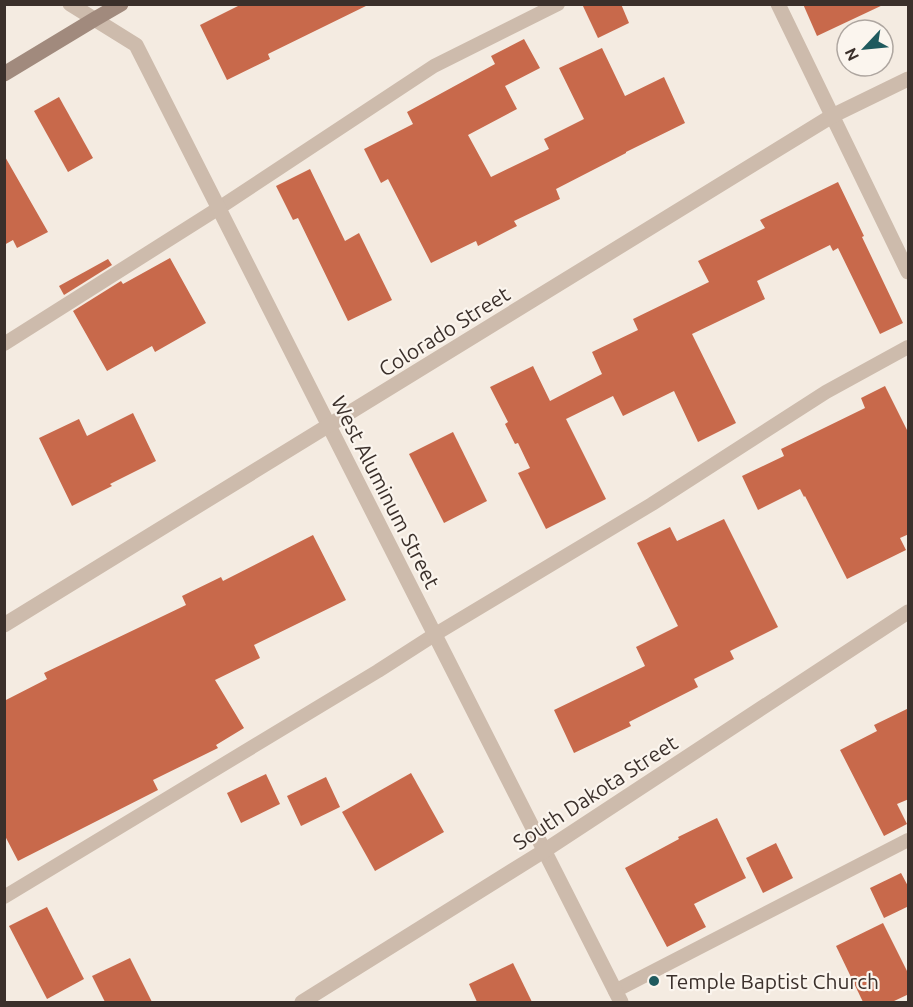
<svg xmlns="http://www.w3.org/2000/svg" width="913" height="1007" font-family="Ubuntu,sans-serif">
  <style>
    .building { fill: #c8694b }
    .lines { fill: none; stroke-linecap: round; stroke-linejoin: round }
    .lane { stroke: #cdbbac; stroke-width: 14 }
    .street { stroke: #cdbbac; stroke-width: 15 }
    .secondary { stroke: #a18a7d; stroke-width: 15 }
    .poi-dot { fill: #1f5a5e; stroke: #fbf5ee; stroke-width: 2 }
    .labels { text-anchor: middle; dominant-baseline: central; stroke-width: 4.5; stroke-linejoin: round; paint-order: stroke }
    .street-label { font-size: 21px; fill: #3b302b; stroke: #fbf5ee }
    .poi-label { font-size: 21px; fill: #3b302b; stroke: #fbf5ee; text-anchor: start }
  </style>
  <rect width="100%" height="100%" fill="#f4ebe1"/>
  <!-- building -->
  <g class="building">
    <path d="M 242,4 L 370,4 L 268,54 L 270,59 L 227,80 L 200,25 Z"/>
    <path d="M 582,4 L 621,4 L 629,23 L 598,38 Z"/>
    <path d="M 803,4 L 885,4 L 817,36 Z"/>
    <path d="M 524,39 L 540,68 L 505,86 L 517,109 L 468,135 L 491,177 L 549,149 L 544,139 L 584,119 L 559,68 L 602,48 L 625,96 L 664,77 L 685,123 L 626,152 L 626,153 L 556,189 L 560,199 L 514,221 L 517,226 L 478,246 L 476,241 L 431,263 L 388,179 L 381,183 L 364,149 L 413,124 L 407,112 L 495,64 L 491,56 Z"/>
    <path d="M 59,97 L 93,158 L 68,172 L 34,111 Z"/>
    <path d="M 4,155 L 48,232 L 17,248 L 13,240 L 4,245 Z"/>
    <path d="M 310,169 L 345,241 L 359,233 L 392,300 L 348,321 L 298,218 L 293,220 L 276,186 Z"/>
    <path d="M 838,182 L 864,236 L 862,237 L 903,323 L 880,334 L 838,248 L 833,251 L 830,245 L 757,281 L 765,299 L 692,334 L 736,423 L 698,442 L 674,391 L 623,416 L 613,396 L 566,419 L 606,499 L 546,529 L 518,473 L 530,468 L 518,443 L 515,444 L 505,424 L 508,422 L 490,387 L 533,366 L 550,401 L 602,374 L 592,352 L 638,330 L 633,319 L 709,282 L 698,261 L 765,228 L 760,220 Z"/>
    <path d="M 170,258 L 206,323 L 155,352 L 152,346 L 107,371 L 73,311 L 121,281 L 123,284 Z"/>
    <path d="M 108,259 L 112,265 L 64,295 L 59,286 Z"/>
    <path d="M 885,386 L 909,434 L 909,534 L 900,538 L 906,550 L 847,579 L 805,496 L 804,497 L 800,489 L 758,510 L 742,476 L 784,456 L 781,449 L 865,408 L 861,398 Z"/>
    <path d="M 133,413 L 156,461 L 110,484 L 112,486 L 72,506 L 39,438 L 79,419 L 87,436 Z"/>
    <path d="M 453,432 L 487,501 L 444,523 L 409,454 Z"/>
    <path d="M 724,519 L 778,627 L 730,651 L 734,659 L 694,679 L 698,687 L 629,722 L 631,726 L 574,753 L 554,710 L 645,666 L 636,647 L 678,626 L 637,543 L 670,527 L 677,541 Z"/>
    <path d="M 313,535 L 346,600 L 254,645 L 260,658 L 215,680 L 244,728 L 216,745 L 218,748 L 153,780 L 158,790 L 18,861 L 4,834 L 4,701 L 47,679 L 44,673 L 186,605 L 182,596 L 221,577 L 223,581 Z"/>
    <path d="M 909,708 L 909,799 L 897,804 L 907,824 L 884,836 L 840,750 L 877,731 L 874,725 Z"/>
    <path d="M 411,773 L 444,832 L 375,871 L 342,812 Z"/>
    <path d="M 266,774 L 280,804 L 241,823 L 227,793 Z"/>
    <path d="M 326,777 L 340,807 L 301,826 L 287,796 Z"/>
    <path d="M 717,818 L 746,878 L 694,904 L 706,927 L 667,947 L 625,868 L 679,839 L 678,837 Z"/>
    <path d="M 776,843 L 793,878 L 763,893 L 746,858 Z"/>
    <path d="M 901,873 L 909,888 L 909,906 L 884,918 L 870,888 Z"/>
    <path d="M 47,907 L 84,979 L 47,999 L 9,926 Z"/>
    <path d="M 883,923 L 909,975 L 909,994 L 892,1002 L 863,1002 L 836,946 Z"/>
    <path d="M 130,958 L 152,1002 L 105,1002 L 92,976 Z"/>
    <path d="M 513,963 L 532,1002 L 477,1002 L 469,984 Z"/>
  </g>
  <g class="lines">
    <!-- lane -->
    <g class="lane">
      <path d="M 4,344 L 219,208 L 434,66 L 558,4"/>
      <path d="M 4,897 L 378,671 L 434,635 L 652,504 L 826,392 L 908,347"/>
      <path d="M 615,991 L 908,840"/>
    </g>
    <!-- street -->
    <g class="street">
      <path d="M 70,4 L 136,45 L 621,1002"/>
      <path d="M 778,4 L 908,272"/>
      <path d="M 4,625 L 832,116 L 908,79"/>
      <path d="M 302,1002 L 544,851 L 908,612"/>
    </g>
    <!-- secondary -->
    <path class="secondary" d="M 4,74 L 95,19 L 121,4"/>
  </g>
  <!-- markers -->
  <circle class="poi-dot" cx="654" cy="981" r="6"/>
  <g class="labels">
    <!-- street labels -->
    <g class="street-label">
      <text transform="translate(444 331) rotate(-32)">Colorado Street</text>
      <text transform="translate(386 492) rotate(63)">West Aluminum Street</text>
      <text transform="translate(595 792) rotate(-33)">South Dakota Street</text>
    </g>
    <!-- poi labels -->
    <g class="poi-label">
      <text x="666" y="981">Temple Baptist Church</text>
    </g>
  </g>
  <!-- border -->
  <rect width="913" height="1007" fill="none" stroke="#3b302b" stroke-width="12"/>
  <!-- north arrow -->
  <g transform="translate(865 48) rotate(244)"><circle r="28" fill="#fbf5ee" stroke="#aea6a0" stroke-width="1.5"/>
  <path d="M0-4.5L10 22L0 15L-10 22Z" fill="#1f5a5e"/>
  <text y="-9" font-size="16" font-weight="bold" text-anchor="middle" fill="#3b302b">N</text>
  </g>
</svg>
